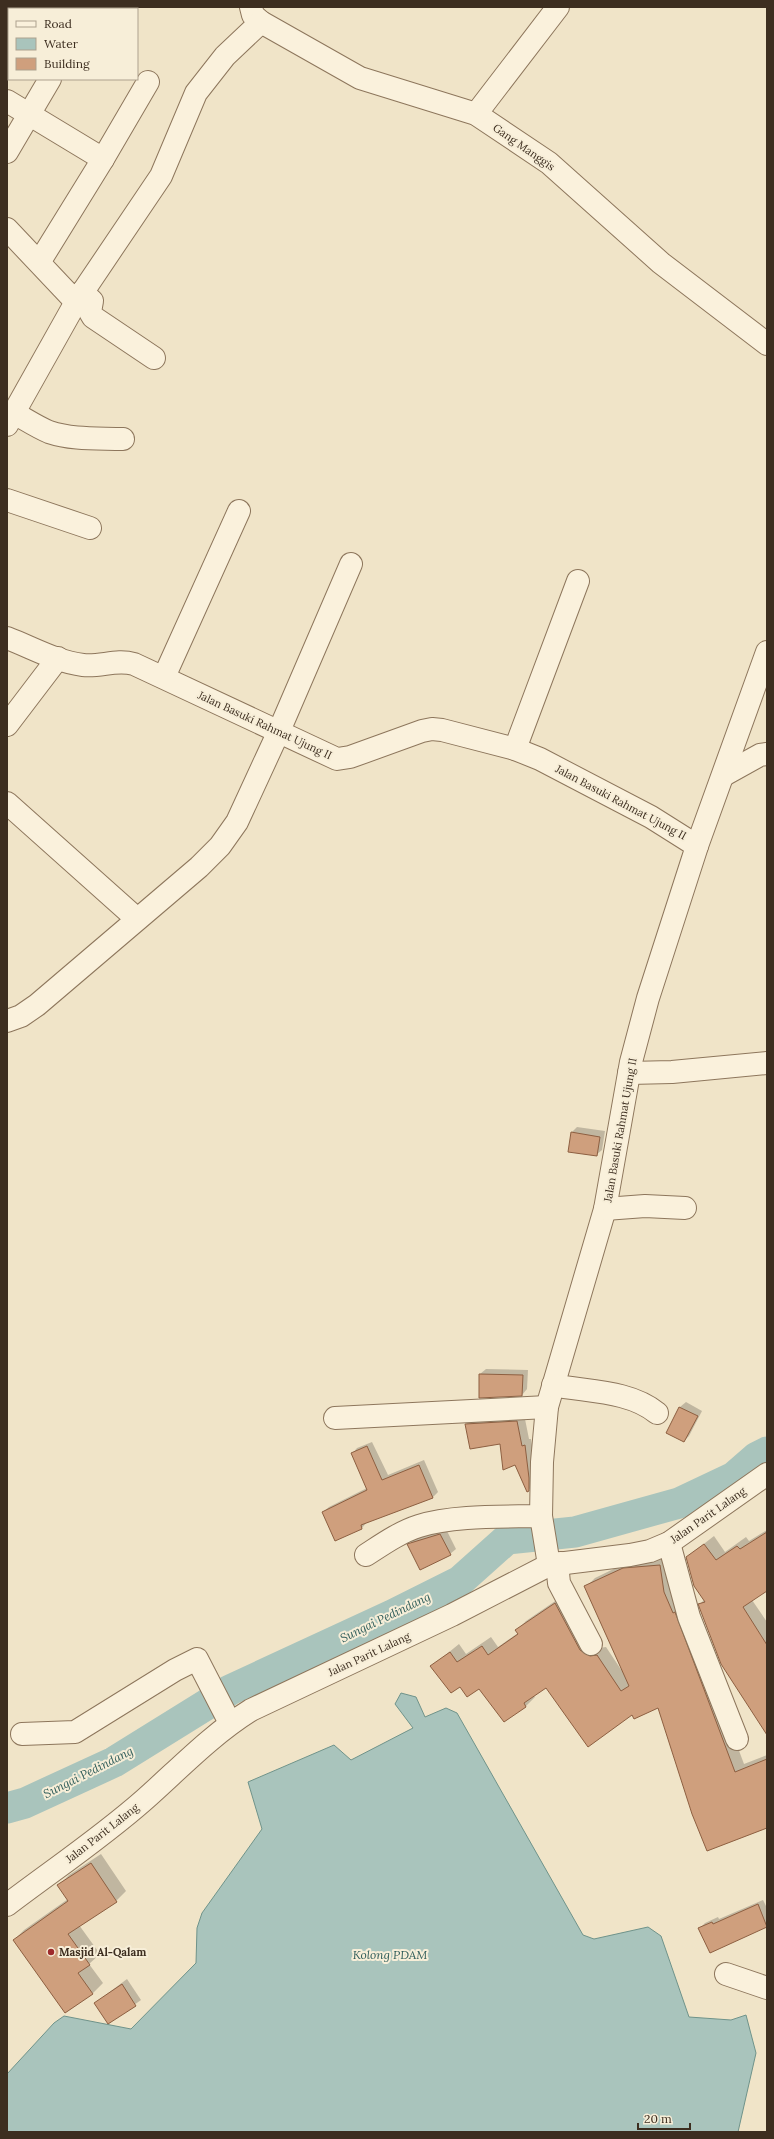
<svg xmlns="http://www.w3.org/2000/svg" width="774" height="2139" font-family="Lora,serif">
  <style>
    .water { fill: #a9c4bc; stroke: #6f938a }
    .shadow { fill: #0003 }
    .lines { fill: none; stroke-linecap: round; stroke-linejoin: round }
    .river { stroke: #a9c4bc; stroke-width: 31 }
    .building { fill: #cf9f7d; stroke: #8d5f41 }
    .minor-casing { stroke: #8d765c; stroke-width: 24 }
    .minor { stroke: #faf1dc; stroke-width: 22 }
    .poi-dot { fill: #9e2a2b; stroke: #f7eed8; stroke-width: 1.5 }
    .labels { text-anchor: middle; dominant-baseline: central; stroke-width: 4; stroke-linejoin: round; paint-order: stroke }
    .street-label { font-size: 11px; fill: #3d2e20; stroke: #f7eed8 }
    .poi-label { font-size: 11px; font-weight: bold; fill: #3d2e20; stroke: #f7eed8; text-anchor: start }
    .water-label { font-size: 12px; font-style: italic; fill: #2f5d5a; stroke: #f7eed8 }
  </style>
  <rect width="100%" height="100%" fill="#f0e4c8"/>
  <!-- water -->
  <path class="water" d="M 401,1693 L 416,1697 L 425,1717 L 446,1708 L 457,1713 L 583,1935 L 594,1939 L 648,1927 L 661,1936 L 689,2017 L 731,2020 L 746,2015 L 756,2053 L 738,2132 L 7,2132 L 7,2074 L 54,2023 L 64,2016 L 131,2029 L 196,1963 L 197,1928 L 202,1913 L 262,1829 L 248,1782 L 334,1745 L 351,1760 L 413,1728 L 395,1704 Z"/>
  <!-- shadow -->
  <g class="shadow">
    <path d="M 577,1127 L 605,1131 L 602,1150 L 596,1155 L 572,1132 Z"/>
    <path d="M 486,1369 L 528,1370 L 527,1389 L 522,1395 L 480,1374 Z"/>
    <path d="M 686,1402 L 702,1411 L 689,1436 L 684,1441 L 667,1433 L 680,1407 Z"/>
    <path d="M 524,1414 L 529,1439 L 531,1439 L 536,1471 L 536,1483 L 528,1490 L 516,1463 L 500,1443 L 466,1424 L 473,1417 Z"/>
    <path d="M 372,1442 L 388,1475 L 424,1460 L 438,1492 L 432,1498 L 367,1522 L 362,1528 L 335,1539 L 323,1512 L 329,1507 L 367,1488 L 352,1454 L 357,1448 Z"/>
    <path d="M 446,1529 L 456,1549 L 450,1554 L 409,1545 L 414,1539 Z"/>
    <path d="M 767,1530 L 767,1589 L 752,1600 L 767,1622 L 767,1734 L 700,1604 L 704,1600 L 687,1557 L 714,1536 L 725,1552 L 746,1537 L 749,1541 Z"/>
    <path d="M 669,1557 L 684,1604 L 744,1764 L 767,1755 L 767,1827 L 659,1706 L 632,1714 L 546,1687 L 534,1696 L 535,1697 L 526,1706 L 504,1721 L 480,1687 L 460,1686 L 432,1666 L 459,1644 L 466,1654 L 491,1637 L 498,1647 L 518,1633 L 517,1630 L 526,1621 L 564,1595 L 599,1648 L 606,1647 L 622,1671 L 586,1587 L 595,1578 L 632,1560 Z"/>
    <path d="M 101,1854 L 126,1891 L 116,1901 L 79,1925 L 100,1954 L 89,1964 L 103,1983 L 93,1993 L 66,2012 L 14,1940 L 24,1930 L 68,1899 L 59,1885 L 69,1875 Z"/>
    <path d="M 763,1900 L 767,1908 L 767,1926 L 711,1952 L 700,1928 L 705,1923 L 718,1917 L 719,1919 Z"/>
    <path d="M 127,1979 L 141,2000 L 109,2023 L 95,2003 Z"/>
  </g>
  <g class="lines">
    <!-- river -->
    <path class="river" d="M 7,1808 L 25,1803 L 114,1762 L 230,1690 L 392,1615 L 460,1581 L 507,1539 L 575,1532 L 679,1503 L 734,1477 L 757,1457 L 767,1452"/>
  </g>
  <!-- building -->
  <g class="building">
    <path d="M 571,1132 L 600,1137 L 597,1156 L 568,1152 Z"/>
    <path d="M 479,1374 L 523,1375 L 522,1396 L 479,1398 Z"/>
    <path d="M 679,1407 L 698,1416 L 684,1442 L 666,1433 Z"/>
    <path d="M 517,1421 L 522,1446 L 525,1445 L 529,1478 L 529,1491 L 527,1492 L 515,1465 L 503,1470 L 500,1444 L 470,1449 L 465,1424 Z"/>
    <path d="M 367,1446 L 382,1480 L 419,1465 L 433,1498 L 361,1525 L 362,1529 L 335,1541 L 322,1512 L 367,1490 L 351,1453 Z"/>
    <path d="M 767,1532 L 767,1591 L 743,1607 L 767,1645 L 767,1735 L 721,1664 L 698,1604 L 705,1602 L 694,1586 L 686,1557 L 704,1544 L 716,1560 L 737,1546 L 740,1549 Z"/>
    <path d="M 440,1534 L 451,1555 L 420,1570 L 407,1544 Z"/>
    <path d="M 660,1565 L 664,1592 L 673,1613 L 675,1612 L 735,1772 L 767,1759 L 767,1828 L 707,1851 L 692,1814 L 658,1708 L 634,1719 L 632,1715 L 588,1747 L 546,1688 L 524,1703 L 526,1707 L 504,1722 L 479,1689 L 467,1697 L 460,1687 L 451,1693 L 430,1666 L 450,1652 L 457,1662 L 482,1646 L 488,1655 L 518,1634 L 515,1630 L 555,1603 L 580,1650 L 590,1656 L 597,1655 L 621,1691 L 629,1686 L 584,1586 L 623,1568 Z"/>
    <path d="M 91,1863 L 117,1902 L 68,1934 L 90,1965 L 78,1973 L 93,1994 L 65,2013 L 13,1940 L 68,1901 L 57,1885 Z"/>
    <path d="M 758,1904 L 767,1927 L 710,1953 L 698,1928 L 712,1922 L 713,1924 Z"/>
    <path d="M 122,1984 L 136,2006 L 108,2024 L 94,2003 Z"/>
  </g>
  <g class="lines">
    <!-- minor casing -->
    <g class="minor-casing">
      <g id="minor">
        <path d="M 251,7 L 253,15 L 261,22 L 360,78 L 476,114 L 549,163 L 661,263 L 767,344"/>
        <path d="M 7,101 L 103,159"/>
        <path d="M 476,114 L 558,7"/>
        <path d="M 7,152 L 50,79"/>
        <path d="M 7,229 L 76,302"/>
        <path d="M 40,261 L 103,159 L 148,82"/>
        <path d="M 82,292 L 92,301 L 90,312 L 93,317 L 154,358"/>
        <path d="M 14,413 C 25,419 37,427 49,432 C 73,440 98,438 123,439"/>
        <path d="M 7,425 L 76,302 L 161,176 L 196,93 L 225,56 L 261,22"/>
        <path d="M 7,500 L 90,528"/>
        <path d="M 7,638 C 31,647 57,662 83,665 C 101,667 116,659 134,664 L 337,759 L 350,757 L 422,731 L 432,729 L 442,730 L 515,749 L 540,759 L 651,817 L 697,846 L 648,998 L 631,1062 L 605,1209 L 547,1407 L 542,1462 L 541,1516 L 549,1565"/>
        <path d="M 164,677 L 239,511"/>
        <path d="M 7,725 L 58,658"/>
        <path d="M 515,749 L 578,581"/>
        <path d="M 724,775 L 760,755 L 767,754"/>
        <path d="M 7,803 L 137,919"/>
        <path d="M 697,846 L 767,652"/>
        <path d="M 7,1021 L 21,1016 L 37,1005 L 199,867 L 220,846 L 237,822 L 279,731 L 351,564"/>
        <path d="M 629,1073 L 672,1072 L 767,1063"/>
        <path d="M 605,1209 L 645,1206 L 685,1208"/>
        <path d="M 553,1385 C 586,1392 629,1390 657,1413"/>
        <path d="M 335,1418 L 547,1407"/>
        <path d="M 669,1543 L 689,1617 L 737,1739"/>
        <path d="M 366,1555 C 383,1544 400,1532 419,1526 C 453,1515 506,1517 541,1516"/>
        <path d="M 561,1563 L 558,1573 L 559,1583 L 591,1644"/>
        <path d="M 22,1734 L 75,1732 L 175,1670 L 197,1659 L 230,1723"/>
        <path d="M 7,1905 C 53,1870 101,1838 144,1800 C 179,1769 211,1735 251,1710 L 452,1615 L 549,1565 L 630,1555 L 650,1551 L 669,1543 L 767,1474"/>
        <path d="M 726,1974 L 767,1988"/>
      </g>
    </g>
    <!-- minor -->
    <use href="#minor" class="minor"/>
  </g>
  <!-- markers -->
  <circle class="poi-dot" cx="51" cy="1952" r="4"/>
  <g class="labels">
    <!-- street labels -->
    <g class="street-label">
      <text transform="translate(524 147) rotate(35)">Gang Manggis</text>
      <text transform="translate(265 725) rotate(25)">Jalan Basuki Rahmat Ujung II</text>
      <text transform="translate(621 802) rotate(28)">Jalan Basuki Rahmat Ujung II</text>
      <text transform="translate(620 1130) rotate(-80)">Jalan Basuki Rahmat Ujung II</text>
      <text transform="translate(708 1515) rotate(-35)">Jalan Parit Lalang</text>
      <text transform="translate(369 1654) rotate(-25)">Jalan Parit Lalang</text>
      <text transform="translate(102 1833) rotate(-38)">Jalan Parit Lalang</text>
    </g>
    <!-- poi labels -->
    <g class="poi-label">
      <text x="59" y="1952">Masjid Al-Qalam</text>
    </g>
    <!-- water labels -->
    <g class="water-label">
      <text transform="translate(385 1617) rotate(-26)">Sungai Pedindang</text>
      <text transform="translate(88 1772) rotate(-27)">Sungai Pedindang</text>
      <text x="390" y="1954">Kolong PDAM</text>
    </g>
  </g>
  <!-- border -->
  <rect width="774" height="2139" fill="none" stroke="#3d2e20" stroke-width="16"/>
  <!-- legend -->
  <rect x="8" y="8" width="130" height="72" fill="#f7eed8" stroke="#ada18e"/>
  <rect x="16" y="21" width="20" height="6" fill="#faf1dc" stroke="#ada18e"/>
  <text x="44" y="28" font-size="12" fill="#3d2e20">Road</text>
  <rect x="16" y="38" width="20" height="12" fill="#a9c4bc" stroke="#ada18e"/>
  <text x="44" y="48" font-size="12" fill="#3d2e20">Water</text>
  <rect x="16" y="58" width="20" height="12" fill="#cf9f7d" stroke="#ada18e"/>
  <text x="44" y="68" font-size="12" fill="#3d2e20">Building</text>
  <!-- scale -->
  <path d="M638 2123v6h52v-6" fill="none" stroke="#3d2e20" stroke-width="2"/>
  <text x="644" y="2123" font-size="12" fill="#3d2e20" stroke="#f7eed8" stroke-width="3" paint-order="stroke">20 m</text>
</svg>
